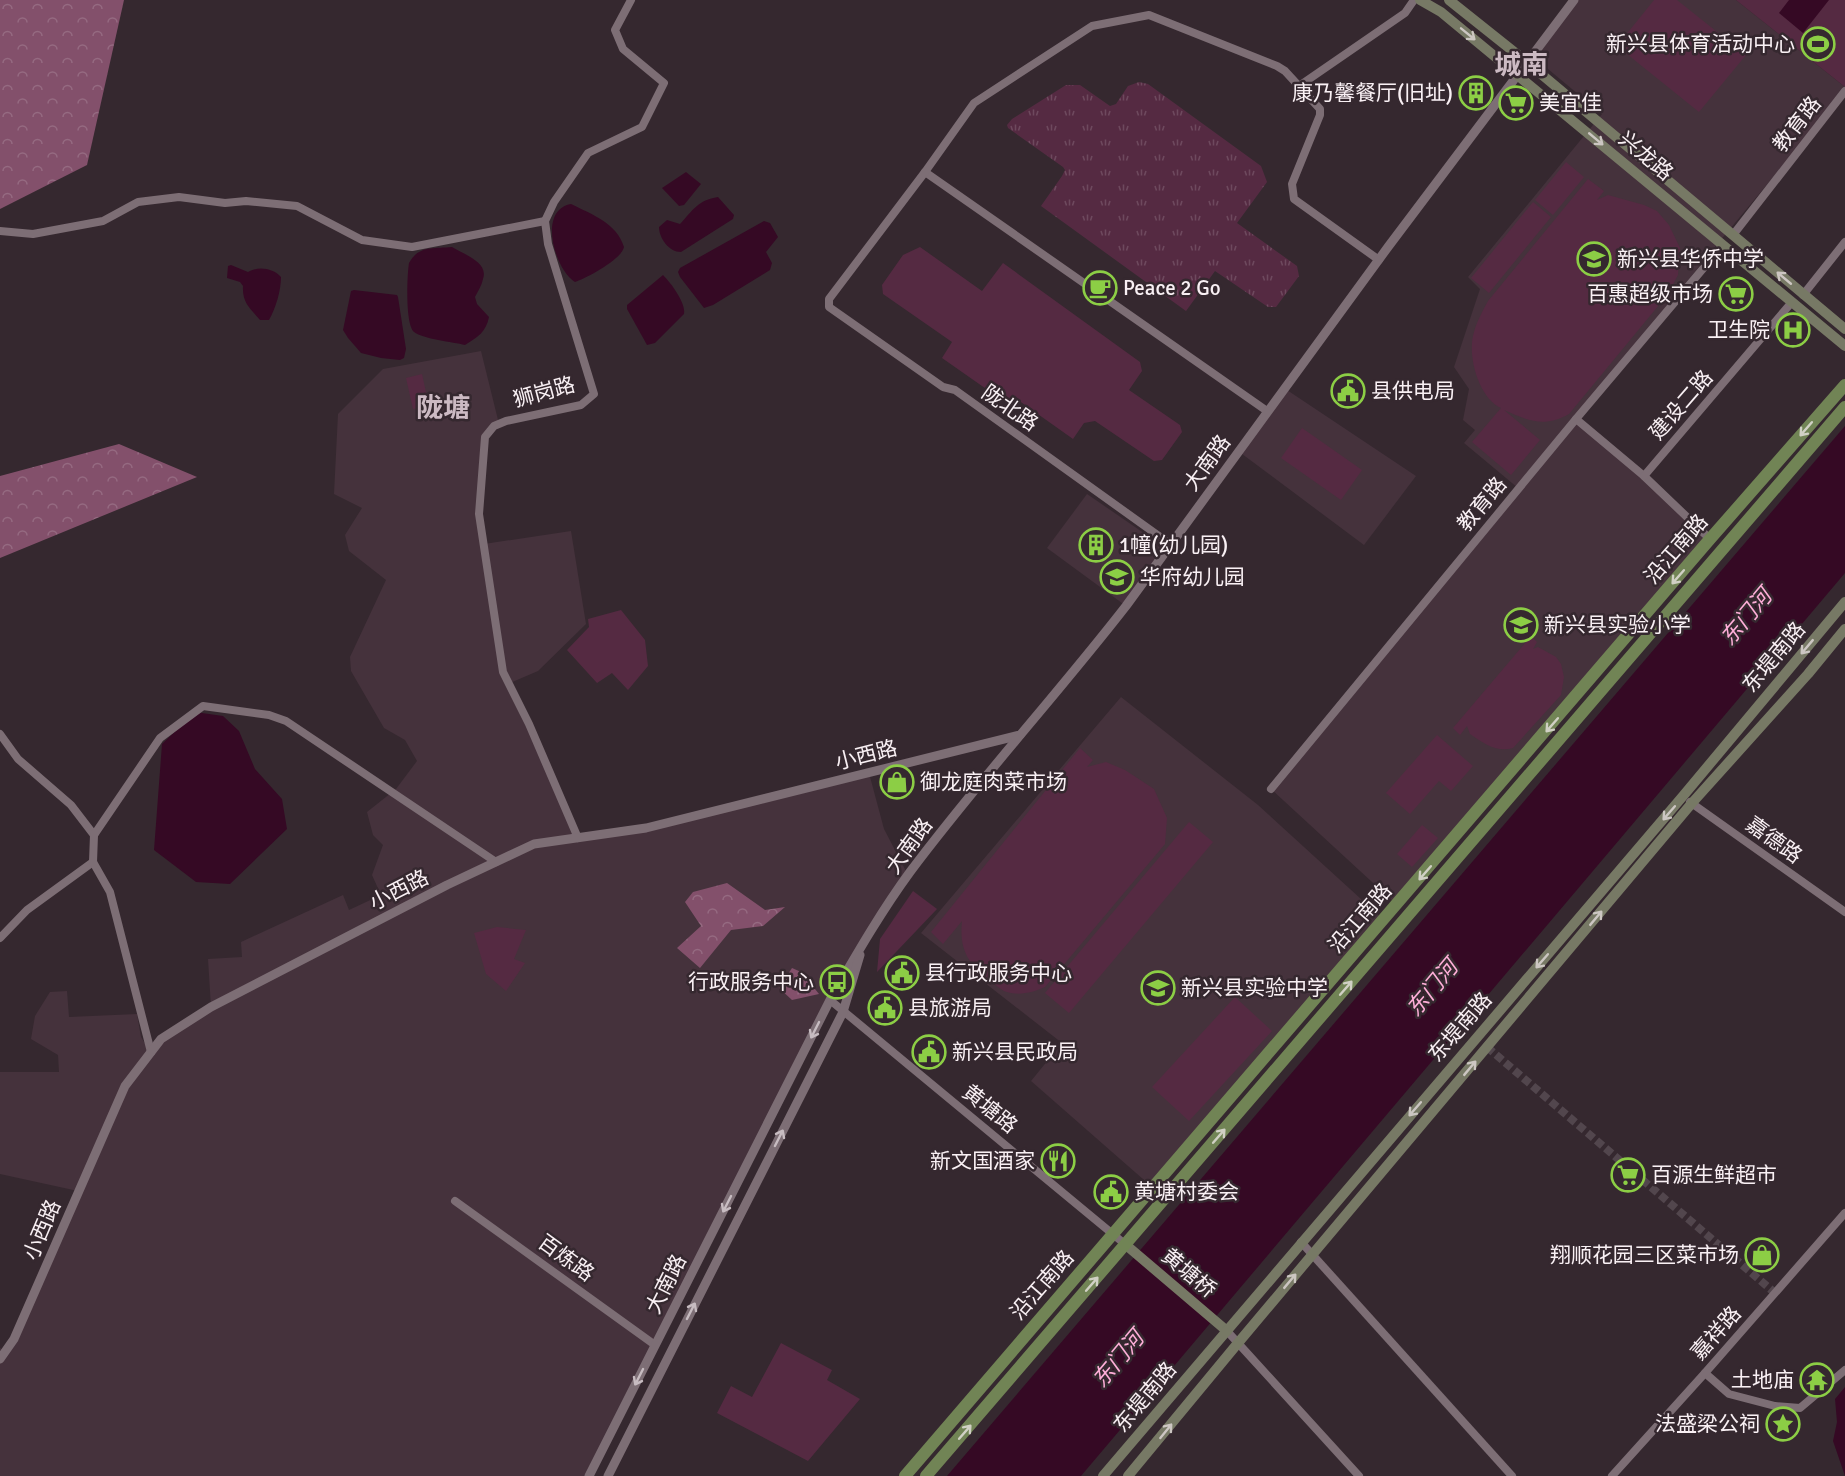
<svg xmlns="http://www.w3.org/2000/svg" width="1845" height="1476" font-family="Signika,'Noto Sans SC',sans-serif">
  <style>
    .built { fill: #45323c }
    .green { fill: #552a42 }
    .forest { fill: url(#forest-crowns) }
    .park { fill: url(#park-tufts) }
    .water { fill: #350924 }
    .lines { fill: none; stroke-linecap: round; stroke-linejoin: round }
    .minor-tunnel { stroke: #52464d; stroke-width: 8; stroke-dasharray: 8 4; stroke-linecap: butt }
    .minor { stroke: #7d6e75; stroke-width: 8 }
    .tertiary { stroke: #7d6e75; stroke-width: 9 }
    .secondary { stroke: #777965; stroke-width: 10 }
    .primary { stroke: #718455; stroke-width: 12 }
    .oneway { stroke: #ccc6c2 }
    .oneway2 { stroke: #d0d0c4 }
    .oneway3 { stroke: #c7bcc1 }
    .labels { text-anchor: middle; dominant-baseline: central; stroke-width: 5; stroke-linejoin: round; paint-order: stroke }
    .poi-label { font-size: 21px; fill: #f9f0f4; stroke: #35282f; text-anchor: start }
    .street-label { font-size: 21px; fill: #f9f0f4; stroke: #35282f }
    .water-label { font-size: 22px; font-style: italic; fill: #feaed8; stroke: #35282f }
    .district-label { font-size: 27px; font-weight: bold; fill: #ccbac3; stroke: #35282f }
  </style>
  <defs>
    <pattern id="forest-crowns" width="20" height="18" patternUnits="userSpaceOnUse" patternTransform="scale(1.5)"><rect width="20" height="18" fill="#83506b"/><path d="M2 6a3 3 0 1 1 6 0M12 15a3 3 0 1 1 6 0" fill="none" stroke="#956a81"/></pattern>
    <pattern id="park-tufts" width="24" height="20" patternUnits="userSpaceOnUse" patternTransform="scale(1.5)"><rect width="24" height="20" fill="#552a42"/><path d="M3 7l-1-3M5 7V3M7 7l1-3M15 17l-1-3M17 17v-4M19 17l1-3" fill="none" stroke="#6e495e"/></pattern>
  </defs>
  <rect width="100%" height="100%" fill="#35282f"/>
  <!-- built -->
  <g class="built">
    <path d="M 1572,0 L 1736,0 L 1845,87 L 1845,91 L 1719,242 L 1576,419 L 1710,539 L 1397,905 L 1271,789 L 1518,488 L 1464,443 L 1475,430 L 1463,420 L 1469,389 L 1454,367 L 1480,289 L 1468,277 L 1602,114 L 1530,54 Z"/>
    <path d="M 481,351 L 499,424 L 485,437 L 479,514 L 484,544 L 571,531 L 586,624 L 538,671 L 510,683 L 578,837 L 646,828 L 869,773 L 884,829 L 908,875 L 864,942 L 589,1476 L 0,1476 L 0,1348 L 6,1351 L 78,1191 L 0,1174 L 0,1072 L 59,1072 L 58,1055 L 31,1039 L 35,1016 L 50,992 L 67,991 L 69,1017 L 137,1014 L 141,1037 L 147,1047 L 211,1007 L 208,959 L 242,957 L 241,942 L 343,895 L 349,910 L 381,895 L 372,875 L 383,845 L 373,835 L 367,812 L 396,789 L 417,761 L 405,740 L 384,728 L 351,671 L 350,657 L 386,580 L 349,551 L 345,535 L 362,508 L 334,494 L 338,414 L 383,369 Z"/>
    <path d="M 1284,388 L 1416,476 L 1364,545 L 1238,451 Z"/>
    <path d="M 1087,494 L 1167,549 L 1126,606 L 1047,548 Z"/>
    <path d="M 1121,697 L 1258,805 L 1384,920 L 1152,1187 L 1031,1081 L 1062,1043 L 921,933 Z"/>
  </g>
  <!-- green -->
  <g class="green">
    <path d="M 1654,0 L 1677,0 L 1746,55 L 1699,112 L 1617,46 Z"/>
    <path d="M 1736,0 L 1845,0 L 1845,87 Z"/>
    <path d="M 1566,162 L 1584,177 L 1553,215 L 1535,200 Z"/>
    <path d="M 1588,179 L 1604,191 L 1597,200 L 1608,195 L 1644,205 L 1657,211 L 1669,225 L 1680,248 L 1678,275 L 1668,294 L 1569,414 C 1544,428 1529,421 1504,410 L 1540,440 L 1511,475 L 1472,442 L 1501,408 C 1479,398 1468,358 1473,336 C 1476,323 1482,312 1488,301 Z"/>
    <path d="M 1533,202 L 1551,217 L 1489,293 L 1471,278 Z"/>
    <path d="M 920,247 L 982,291 L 1003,263 L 1140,362 L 1142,371 L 1129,390 L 1180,425 L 1182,432 L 1162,460 L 1154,461 L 1095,421 L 1084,423 L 1073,439 L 1018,400 L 1012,407 L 942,358 L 952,342 L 883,294 L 882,285 L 903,255 Z"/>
    <path d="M 422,374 L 429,406 L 413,409 L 406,378 Z"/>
    <path d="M 1302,428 L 1362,470 L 1341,500 L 1281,458 Z"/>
    <path d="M 621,610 L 645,640 L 648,666 L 628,690 L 612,673 L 597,683 L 567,650 L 589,627 L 588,619 Z"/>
    <path d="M 1531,636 L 1537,642 L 1533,649 L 1538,647 L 1556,657 L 1561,664 L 1564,677 L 1561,695 L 1513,748 C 1497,753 1483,743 1470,734 L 1467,726 L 1460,735 L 1453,728 Z"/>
    <path d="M 1437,735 L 1473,766 L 1451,791 L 1439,781 L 1410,814 L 1386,793 Z"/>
    <path d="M 1080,748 L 1093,760 L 1087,767 L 1106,762 L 1125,770 L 1154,789 L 1167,818 L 1165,844 L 1045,987 C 1034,992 1020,996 1007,992 C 1002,991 996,985 992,982 C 968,965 959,950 962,921 L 943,944 L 931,932 Z"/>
    <path d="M 1189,822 L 1213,842 L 1069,1013 L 1045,993 Z"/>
    <path d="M 1422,825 L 1438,838 L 1412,867 L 1397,854 Z"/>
    <path d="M 913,891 L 937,909 L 877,972 L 880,939 Z"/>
    <path d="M 497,927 L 526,930 L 514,959 L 525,963 L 506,991 L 486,974 L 474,933 Z"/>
    <path d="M 1235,997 L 1272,1031 L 1189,1121 L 1152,1087 Z"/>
    <path d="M 781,1343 L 832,1370 L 827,1380 L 860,1399 L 808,1461 L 717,1413 L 731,1386 L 752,1397 Z"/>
  </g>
  <!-- forest -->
  <g class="forest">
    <path d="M 0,0 L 124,0 L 87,165 L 0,209 Z"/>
    <path d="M 119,444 L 197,477 L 0,558 L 0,476 Z"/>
    <path d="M 727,883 L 765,910 L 785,907 L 763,926 L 731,930 L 700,968 L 677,948 L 701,926 L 685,902 L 693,892 Z"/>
    <path d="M 792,968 L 801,972 L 819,994 L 792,1000 L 779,988 Z"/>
  </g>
  <!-- park -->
  <path class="park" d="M 1139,82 L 1148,84 L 1261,166 L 1267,182 L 1237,223 L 1297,266 L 1299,276 L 1276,307 L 1268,307 L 1215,271 L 1186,311 L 1041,206 L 1062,176 L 1065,170 L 1063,167 L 1008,128 L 1007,125 L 1012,119 L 1066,85 L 1080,85 L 1110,106 L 1116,104 L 1128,86 Z"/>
  <!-- water -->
  <g class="water">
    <path d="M 1789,0 L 1829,0 L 1803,33 L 1779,13 Z"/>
    <path d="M 686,172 L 701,184 L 684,205 L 679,206 L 662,188 Z"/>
    <path d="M 718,197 L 734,215 L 733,219 L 681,252 C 669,252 659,238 659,227 L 667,220 L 680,224 C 693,210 698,200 718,197 Z"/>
    <path d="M 571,204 C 591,214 617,223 624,247 C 622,259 587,278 575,282 C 555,270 537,210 571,204 Z"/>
    <path d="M 764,221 L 770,223 L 778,237 L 766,252 L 772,263 L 770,270 L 713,305 L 704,308 L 680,277 L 678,272 L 680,268 Z"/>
    <path d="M 452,247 C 463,254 489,262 483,279 C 482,285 478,291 475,297 L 477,304 L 489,317 C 486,332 478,337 465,345 C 453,342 423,339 414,332 C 405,324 407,275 409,263 C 419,245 433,249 452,247 Z"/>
    <path d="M 231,265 L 248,272 C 258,266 273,268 281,277 C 281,290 276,308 269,320 L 260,320 C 250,308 242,303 243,286 L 240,282 L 227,278 L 228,266 Z"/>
    <path d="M 663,275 C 671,283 686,303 684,314 L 655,343 L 647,345 L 627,309 L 627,305 Z"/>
    <path d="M 354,290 L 397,295 L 398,297 L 406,349 L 404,358 L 400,360 L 381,358 L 361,353 L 348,338 L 343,330 L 351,291 Z"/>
    <path d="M 1845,426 L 1845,573 L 1081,1476 L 947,1476 Z"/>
    <path d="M 195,712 L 223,716 L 239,731 L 255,769 L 282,799 L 287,829 L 230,884 L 196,882 L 154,850 L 162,744 Z"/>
    <path d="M 1845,1387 L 1845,1476 L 1833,1441 L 1837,1422 L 1835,1399 Z"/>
  </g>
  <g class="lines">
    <!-- minor-tunnel -->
    <path class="minor-tunnel" d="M 1487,1047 L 1775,1293"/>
    <!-- minor -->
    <g class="minor">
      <path d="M 1299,86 L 1405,13 L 1414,0"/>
      <path d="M 925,172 L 1267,411"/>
      <path d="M 0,231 L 33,234 L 103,221 L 138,202 L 179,197 L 225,203 L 246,201 L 297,206 L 362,240 L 412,247 L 545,221"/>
      <path d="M 1733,235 L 1845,91"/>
      <path d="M 1803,295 L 1845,242"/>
      <path d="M 1576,419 L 1644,476 L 1710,539"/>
      <path d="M 1644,476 L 1792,302"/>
      <path d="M 1170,544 L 955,390 L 943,387 L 829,307 L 829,299 L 925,172 L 974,103 L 1092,26 L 1149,15 L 1277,66 L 1285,71 L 1320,109 L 1320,115 L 1292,184 L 1294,199 L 1379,260"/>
      <path d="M 0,734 L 18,759 L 71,805 L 94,835"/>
      <path d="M 1271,789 L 1576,419 L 1723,245"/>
      <path d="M 1690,802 L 1845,912"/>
      <path d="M 578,838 L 529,724 L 503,672 L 479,514 L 485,437 L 494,426 L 506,421 L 581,405 L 594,394 L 548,244 L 545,221 L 554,202 L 588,153 L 642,127 L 664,83 L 623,49 L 615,30 L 631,0"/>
      <path d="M 0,938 L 27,910 L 93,862"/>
      <path d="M 830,1000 L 1126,1245"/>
      <path d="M 151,1052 L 110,892 L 93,862 L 94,835 L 160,738 L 203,706 L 269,715 L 286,721 L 496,862"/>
      <path d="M 455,1201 L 655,1345"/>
      <path d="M 1301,1242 L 1512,1476"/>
      <path d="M 1227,1331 L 1359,1476"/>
      <path d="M 1705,1373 L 1729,1394 L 1775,1406 L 1800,1408 L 1845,1370"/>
      <path d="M 1612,1476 L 1705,1373 L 1845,1213"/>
    </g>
    <!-- tertiary -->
    <g class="tertiary">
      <path d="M 0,1359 L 14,1339 L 125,1086 L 161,1039 L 211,1007 L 447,885 L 534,844 L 646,828 L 1020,735"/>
      <path d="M 589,1476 L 830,1000 C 855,957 880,913 910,872 C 978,781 1056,696 1126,606 L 1388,247 L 1574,0"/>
      <path d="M 608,1476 L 843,1012 L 860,955"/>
    </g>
    <!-- secondary -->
    <g class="secondary">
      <path d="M 1420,0 L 1441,12 L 1845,346"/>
      <path d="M 1449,0 L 1528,63 L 1845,329"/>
      <path d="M 1126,1245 L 1227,1331"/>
      <path d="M 1103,1476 L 1683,796 L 1845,602"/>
      <path d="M 1128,1476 L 1238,1343 L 1692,803 L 1808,674 L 1845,629"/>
    </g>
    <!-- primary -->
    <g class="primary">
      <path d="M 905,1476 L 1710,539 L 1845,385"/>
      <path d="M 926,1476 L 1845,407"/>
    </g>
  </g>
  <!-- one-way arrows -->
  <defs><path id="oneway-shaft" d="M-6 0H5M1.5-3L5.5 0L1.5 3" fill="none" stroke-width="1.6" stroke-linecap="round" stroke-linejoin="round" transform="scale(1.5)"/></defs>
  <g class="oneway">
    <use href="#oneway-shaft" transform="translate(1468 34) rotate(39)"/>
    <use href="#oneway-shaft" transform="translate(1596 139) rotate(40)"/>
    <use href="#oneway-shaft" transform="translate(1784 278) rotate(-140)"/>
    <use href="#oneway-shaft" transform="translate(1807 647) rotate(130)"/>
    <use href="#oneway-shaft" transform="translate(1669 813) rotate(131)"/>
    <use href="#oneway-shaft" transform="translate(1596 918) rotate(-50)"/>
    <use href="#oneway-shaft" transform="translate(1542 961) rotate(131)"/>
    <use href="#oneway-shaft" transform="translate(1470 1068) rotate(-50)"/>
    <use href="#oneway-shaft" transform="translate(1415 1109) rotate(131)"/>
    <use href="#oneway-shaft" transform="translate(1290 1281) rotate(-50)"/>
    <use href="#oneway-shaft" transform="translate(1166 1431) rotate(-51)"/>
  </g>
  <g class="oneway2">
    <use href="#oneway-shaft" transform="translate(1806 429) rotate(131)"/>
    <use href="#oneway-shaft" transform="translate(1678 577) rotate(131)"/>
    <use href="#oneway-shaft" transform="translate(1552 725) rotate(131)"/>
    <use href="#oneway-shaft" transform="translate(1425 873) rotate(131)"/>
    <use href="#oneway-shaft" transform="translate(1346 988) rotate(-49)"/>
    <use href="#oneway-shaft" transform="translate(1219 1136) rotate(-49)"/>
    <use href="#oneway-shaft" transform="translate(1092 1284) rotate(-49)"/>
    <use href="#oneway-shaft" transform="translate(965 1432) rotate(-49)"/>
  </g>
  <g class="oneway3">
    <use href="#oneway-shaft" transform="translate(815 1030) rotate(117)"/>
    <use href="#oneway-shaft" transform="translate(779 1138) rotate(-63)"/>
    <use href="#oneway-shaft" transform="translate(727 1204) rotate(117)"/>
    <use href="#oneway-shaft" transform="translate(691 1311) rotate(-63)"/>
    <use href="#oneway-shaft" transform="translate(639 1377) rotate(117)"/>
  </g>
  <!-- icons -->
  <defs>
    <g id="stadium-ring" transform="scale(1.725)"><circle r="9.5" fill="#35282f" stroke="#8cce45" stroke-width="1.5"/><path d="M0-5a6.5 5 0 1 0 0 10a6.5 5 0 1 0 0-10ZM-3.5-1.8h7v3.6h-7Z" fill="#8cce45"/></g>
    <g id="building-ring" transform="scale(1.725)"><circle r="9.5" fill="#35282f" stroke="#8cce45" stroke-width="1.5"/><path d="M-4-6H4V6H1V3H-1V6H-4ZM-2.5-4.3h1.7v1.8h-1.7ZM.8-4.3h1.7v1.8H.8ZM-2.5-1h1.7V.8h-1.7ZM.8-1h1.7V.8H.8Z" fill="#8cce45"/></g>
    <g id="supermarket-ring" transform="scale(1.725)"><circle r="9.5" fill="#35282f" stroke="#8cce45" stroke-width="1.5"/><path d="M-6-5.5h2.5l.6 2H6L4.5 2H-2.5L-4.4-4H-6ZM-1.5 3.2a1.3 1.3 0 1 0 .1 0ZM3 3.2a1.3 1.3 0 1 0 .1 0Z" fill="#8cce45"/></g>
    <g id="school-ring" transform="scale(1.725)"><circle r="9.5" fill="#35282f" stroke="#8cce45" stroke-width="1.5"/><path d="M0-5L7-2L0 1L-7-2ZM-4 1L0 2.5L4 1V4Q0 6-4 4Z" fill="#8cce45"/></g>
    <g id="cafe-ring" transform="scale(1.725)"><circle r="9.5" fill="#35282f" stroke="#8cce45" stroke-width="1.5"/><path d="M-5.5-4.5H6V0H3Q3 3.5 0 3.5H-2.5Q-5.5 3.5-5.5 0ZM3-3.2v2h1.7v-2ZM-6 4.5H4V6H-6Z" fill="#8cce45"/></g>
    <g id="hospital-ring" transform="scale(1.725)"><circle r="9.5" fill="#35282f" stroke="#8cce45" stroke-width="1.5"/><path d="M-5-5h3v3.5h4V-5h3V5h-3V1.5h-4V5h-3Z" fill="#8cce45"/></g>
    <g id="civic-ring" transform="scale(1.725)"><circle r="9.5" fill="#35282f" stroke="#8cce45" stroke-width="1.5"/><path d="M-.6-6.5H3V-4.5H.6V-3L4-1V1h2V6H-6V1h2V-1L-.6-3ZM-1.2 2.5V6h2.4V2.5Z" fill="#8cce45"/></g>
    <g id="shop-ring" transform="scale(1.725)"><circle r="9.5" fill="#35282f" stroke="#8cce45" stroke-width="1.5"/><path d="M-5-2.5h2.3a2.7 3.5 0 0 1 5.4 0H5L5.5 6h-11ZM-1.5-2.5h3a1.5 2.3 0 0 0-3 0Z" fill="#8cce45"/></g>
    <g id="bus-ring" transform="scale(1.725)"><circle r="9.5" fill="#35282f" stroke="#8cce45" stroke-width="1.5"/><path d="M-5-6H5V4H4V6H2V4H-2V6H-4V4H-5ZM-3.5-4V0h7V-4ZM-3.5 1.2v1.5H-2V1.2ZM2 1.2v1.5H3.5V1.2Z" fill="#8cce45"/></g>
    <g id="restaurant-ring" transform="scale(1.725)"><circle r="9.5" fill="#35282f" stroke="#8cce45" stroke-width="1.5"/><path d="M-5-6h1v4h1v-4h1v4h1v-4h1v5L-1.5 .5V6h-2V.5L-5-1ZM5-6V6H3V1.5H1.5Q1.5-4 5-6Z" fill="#8cce45"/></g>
    <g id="temple-ring" transform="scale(1.725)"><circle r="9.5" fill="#35282f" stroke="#8cce45" stroke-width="1.5"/><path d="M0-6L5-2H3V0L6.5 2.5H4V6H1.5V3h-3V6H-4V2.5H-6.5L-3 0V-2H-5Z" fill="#8cce45"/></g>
    <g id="sight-ring" transform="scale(1.725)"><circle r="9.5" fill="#35282f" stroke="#8cce45" stroke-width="1.5"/><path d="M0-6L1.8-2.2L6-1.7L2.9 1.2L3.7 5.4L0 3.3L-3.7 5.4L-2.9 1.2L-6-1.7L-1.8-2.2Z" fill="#8cce45"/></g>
  </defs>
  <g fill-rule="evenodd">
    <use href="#stadium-ring" x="1818" y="44"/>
    <use href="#building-ring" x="1476" y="93"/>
    <use href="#supermarket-ring" x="1516" y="103"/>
    <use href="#school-ring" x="1594" y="259"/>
    <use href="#cafe-ring" x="1100" y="288"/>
    <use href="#supermarket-ring" x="1736" y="294"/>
    <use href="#hospital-ring" x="1793" y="330"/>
    <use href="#civic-ring" x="1348" y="391"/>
    <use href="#building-ring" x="1096" y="545"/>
    <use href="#school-ring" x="1117" y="577"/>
    <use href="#school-ring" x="1521" y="625"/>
    <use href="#shop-ring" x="897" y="782"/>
    <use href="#civic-ring" x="902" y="973"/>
    <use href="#bus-ring" x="837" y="982"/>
    <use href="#school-ring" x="1158" y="988"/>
    <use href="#civic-ring" x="885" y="1008"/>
    <use href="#civic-ring" x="929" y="1052"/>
    <use href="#restaurant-ring" x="1058" y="1161"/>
    <use href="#supermarket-ring" x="1628" y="1175"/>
    <use href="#civic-ring" x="1111" y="1192"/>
    <use href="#shop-ring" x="1762" y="1255"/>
    <use href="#temple-ring" x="1817" y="1380"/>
    <use href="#sight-ring" x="1783" y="1424"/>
  </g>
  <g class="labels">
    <!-- poi labels -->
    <g class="poi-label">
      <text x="1795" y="44" text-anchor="end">新兴县体育活动中心</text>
      <text x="1453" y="93" text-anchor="end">康乃馨餐厅(旧址)</text>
      <text x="1539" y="103">美宜佳</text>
      <text x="1617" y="259">新兴县华侨中学</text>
      <text x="1123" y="288">Peace 2 Go</text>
      <text x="1713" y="294" text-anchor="end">百惠超级市场</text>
      <text x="1770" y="330" text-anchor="end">卫生院</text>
      <text x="1371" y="391">县供电局</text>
      <text x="1119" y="545">1幢(幼儿园)</text>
      <text x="1140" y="577">华府幼儿园</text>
      <text x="1544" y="625">新兴县实验小学</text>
      <text x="920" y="782">御龙庭肉菜市场</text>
      <text x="925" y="973">县行政服务中心</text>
      <text x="814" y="982" text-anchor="end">行政服务中心</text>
      <text x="1181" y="988">新兴县实验中学</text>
      <text x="908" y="1008">县旅游局</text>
      <text x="952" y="1052">新兴县民政局</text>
      <text x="1035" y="1161" text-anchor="end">新文国酒家</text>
      <text x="1651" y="1175">百源生鲜超市</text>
      <text x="1134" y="1192">黄塘村委会</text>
      <text x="1739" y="1255" text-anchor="end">翔顺花园三区菜市场</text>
      <text x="1794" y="1380" text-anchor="end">土地庙</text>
      <text x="1760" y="1424" text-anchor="end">法盛梁公祠</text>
    </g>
    <!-- street labels -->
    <g class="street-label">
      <text transform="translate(1797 124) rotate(-52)">教育路</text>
      <text transform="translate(1646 156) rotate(40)">兴龙路</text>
      <text transform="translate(544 392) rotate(-15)">狮岗路</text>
      <text transform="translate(1681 405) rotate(-49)">建设二路</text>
      <text transform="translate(1010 408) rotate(35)">陇北路</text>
      <text transform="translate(1207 463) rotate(-54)">大南路</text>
      <text transform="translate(1482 504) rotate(-50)">教育路</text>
      <text transform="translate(1676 549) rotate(-49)">沿江南路</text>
      <text transform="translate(1774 657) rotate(-50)">东堤南路</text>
      <text transform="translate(866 755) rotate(-14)">小西路</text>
      <text transform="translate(1774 840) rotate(36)">嘉德路</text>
      <text transform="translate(909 846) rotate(-54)">大南路</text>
      <text transform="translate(399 890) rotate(-27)">小西路</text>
      <text transform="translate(1360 918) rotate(-49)">沿江南路</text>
      <text transform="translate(1460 1027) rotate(-49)">东堤南路</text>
      <text transform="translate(990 1109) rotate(39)">黄塘路</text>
      <text transform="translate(42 1230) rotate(-67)">小西路</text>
      <text transform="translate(566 1258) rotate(36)">百炼路</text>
      <text transform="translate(1189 1273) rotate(40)">黄塘桥</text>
      <text transform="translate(666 1284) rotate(-63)">大南路</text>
      <text transform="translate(1042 1285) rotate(-49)">沿江南路</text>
      <text transform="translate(1716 1333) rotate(-49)">嘉祥路</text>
      <text transform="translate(1145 1397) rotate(-50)">东堤南路</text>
    </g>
    <!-- water labels -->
    <g class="water-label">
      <text transform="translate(1746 617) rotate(-50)">东门河</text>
      <text transform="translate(1432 988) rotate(-50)">东门河</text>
      <text transform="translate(1118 1359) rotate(-50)">东门河</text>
    </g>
    <!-- district labels -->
    <g class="district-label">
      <text x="1521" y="65">城南</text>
      <text x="443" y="408">陇塘</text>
    </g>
  </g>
</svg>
